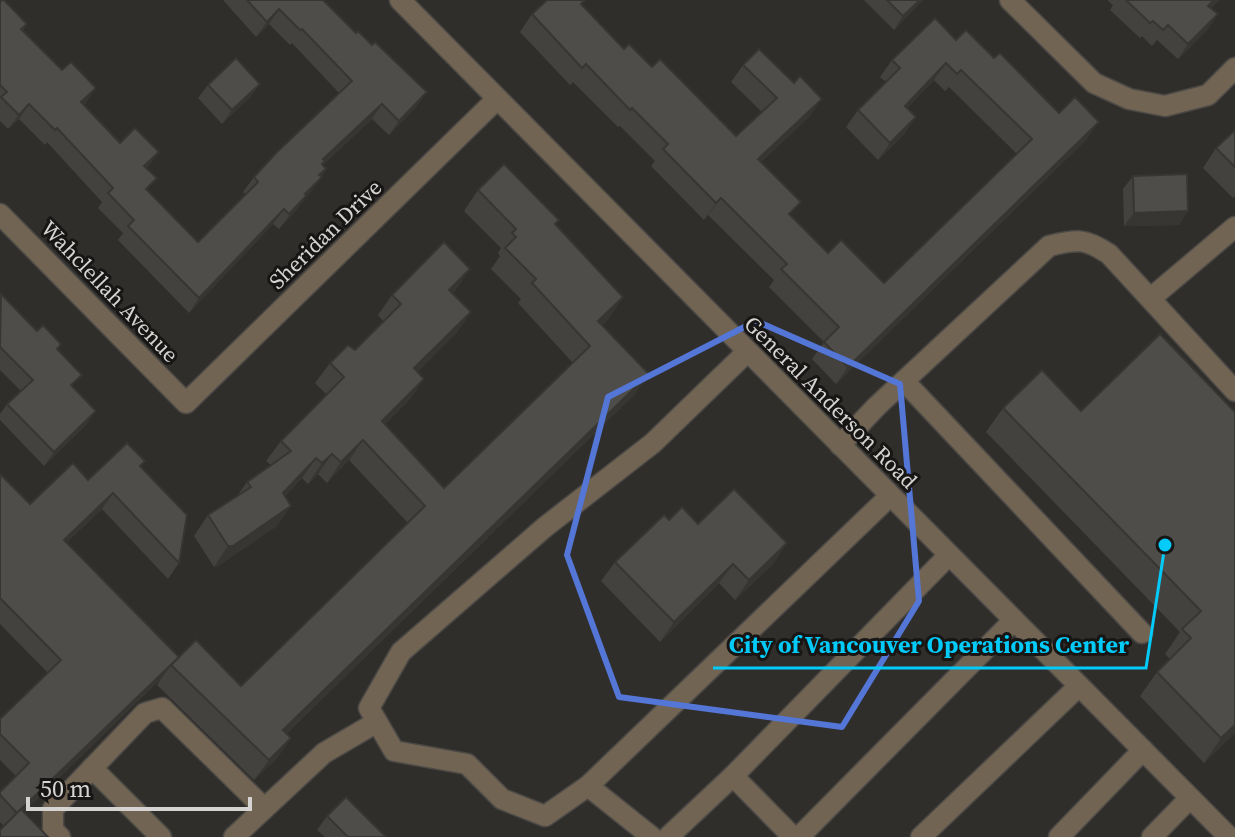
<svg xmlns="http://www.w3.org/2000/svg" width="1235" height="837" font-family="'Source Serif 4',serif">
  <style>
    .lines { fill: none; stroke-linecap: round; stroke-linejoin: round }
    .minor-casing { stroke: #4b4946; stroke-width: 23 }
    .minor { stroke: #726453; stroke-width: 20 }
    .wall { fill: #44423f }
    .shaded-wall { fill: #373633 }
    .building { fill: #4f4d49; stroke: #373633; stroke-width: 2 }
    .marked { fill: none; stroke: #5476d6; stroke-width: 6; stroke-linejoin: round }
    .labels { text-anchor: middle; dominant-baseline: central; stroke-width: 6; stroke-linejoin: round; paint-order: stroke }
    .street-label { font-size: 22px; fill: #d6d4d2; stroke: #171615 }
    .leader { fill: none; stroke: #03cbf9; stroke-width: 3 }
    .callout-dot { fill: #03cbf9; stroke: #171615; stroke-width: 3 }
    .callout-label { font-size: 24px; text-anchor: middle; font-weight: bold; fill: #03cbf9; stroke: #171615; stroke-width: 6; stroke-linejoin: round; paint-order: stroke }
  </style>
  <rect width="100%" height="100%" fill="#302e2b"/>
  <g class="lines">
    <!-- minor casing -->
    <g class="minor-casing">
      <g id="minor">
        <path d="M 400,0 L 1229,837"/>
        <path d="M 1010,0 L 1094,83 L 1129,99 L 1165,106 L 1208,95 L 1235,68"/>
        <path d="M 0,214 L 186,403 L 497,99"/>
        <path d="M 1151,298 L 1235,227"/>
        <path d="M 747,352 L 653,443 L 545,527 L 401,652 L 369,708 L 394,751 L 467,764 L 502,799 L 545,816 L 588,786 L 890,496"/>
        <path d="M 904,381 L 1142,633"/>
        <path d="M 840,445 L 877,406 L 1049,246 C 1077,239 1085,238 1109,254 L 1235,391"/>
        <path d="M 92,768 L 161,837"/>
        <path d="M 588,786 L 652,837"/>
        <path d="M 60,837 L 53,830 L 53,809 L 145,713 L 162,708 L 264,808"/>
        <path d="M 234,837 L 324,753 L 377,722"/>
        <path d="M 668,837 L 733,776"/>
        <path d="M 793,837 L 733,776 L 949,555"/>
        <path d="M 799,837 L 1014,620"/>
        <path d="M 921,837 L 1079,686"/>
        <path d="M 1059,837 L 1143,750"/>
        <path d="M 1152,837 L 1190,798"/>
      </g>
    </g>
    <!-- minor -->
    <use href="#minor" class="minor"/>
  </g>
  <!-- wall -->
  <g class="wall">
    <path d="M 223,0 L 323,0 L 356,33 L 427,92 L 416,107 L 389,135 L 372,119 L 323,165 L 326,169 L 321,177 L 322,177 L 296,210 L 279,229 L 273,224 L 189,313 L 118,240 L 123,233 L 98,208 L 102,202 L 47,142 L 45,145 L 19,119 L 8,129 L 0,121 L 0,2 L 27,24 L 23,30 L 86,103 L 84,105 L 147,169 L 148,191 L 198,242 L 245,194 L 243,192 L 254,177 L 339,93 L 292,43 L 290,45 L 269,24 L 256,37 Z"/>
    <path d="M 864,0 L 923,0 L 894,30 Z"/>
    <path d="M 1107,0 L 1220,0 L 1211,8 L 1218,14 L 1207,30 L 1178,59 L 1157,40 L 1152,46 L 1142,36 L 1140,38 L 1110,10 L 1113,5 Z"/>
    <path d="M 582,5 L 624,49 L 652,67 L 736,136 L 762,112 L 731,82 L 743,65 L 810,116 L 761,162 L 791,216 L 828,253 L 884,283 L 1017,154 L 949,87 L 945,91 L 934,80 L 907,108 L 916,117 L 904,134 L 878,160 L 846,127 L 858,110 L 886,82 L 880,77 L 892,60 L 956,40 L 994,58 L 1059,113 L 1087,139 L 836,384 L 812,359 L 824,342 L 769,287 L 774,280 L 708,215 L 704,220 L 651,166 L 655,161 L 620,126 L 618,127 L 573,82 L 570,85 L 520,32 L 532,14 Z"/>
    <path d="M 260,84 L 250,97 L 222,124 L 198,98 L 208,85 Z"/>
    <path d="M 1235,130 L 1235,196 L 1233,198 L 1203,168 L 1216,148 Z"/>
    <path d="M 1133,176 L 1188,211 L 1179,225 L 1124,226 L 1123,189 Z"/>
    <path d="M 478,190 L 556,225 L 623,297 L 609,318 L 602,325 L 635,394 L 287,733 L 291,738 L 277,758 L 254,780 L 157,685 L 161,679 L 4,826 L 0,822 L 0,792 L 16,776 L 0,760 L 0,719 L 48,673 L 0,624 L 0,474 L 30,504 L 88,480 L 141,467 L 179,563 L 168,579 L 102,509 L 67,542 L 179,657 L 241,686 L 408,523 L 349,460 L 327,483 L 318,474 L 308,484 L 302,478 L 285,496 L 277,526 L 218,566 L 214,567 L 194,536 L 208,515 L 237,496 L 247,482 L 271,465 L 266,461 L 281,441 L 327,395 L 315,383 L 330,363 L 355,350 L 384,322 L 378,315 L 392,295 L 456,290 L 452,293 L 471,312 L 457,332 L 417,372 L 424,379 L 410,399 L 385,424 L 444,488 L 573,363 L 518,303 L 521,299 L 491,269 L 500,256 L 498,253 L 501,248 L 464,211 Z"/>
    <path d="M 0,295 L 58,349 L 87,424 L 44,466 L 0,420 L 0,414 L 7,404 L 21,391 L 0,370 Z"/>
    <path d="M 1160,334 L 1235,733 L 1204,763 L 1140,696 L 1157,672 L 1170,659 L 1165,654 L 1180,632 L 986,432 L 1003,408 L 1081,411 Z"/>
    <path d="M 669,520 L 698,524 L 774,563 L 735,600 L 719,583 L 660,642 L 601,581 L 615,562 Z"/>
    <path d="M 327,816 L 386,837 L 325,837 L 317,830 Z"/>
  </g>
  <!-- shaded-wall -->
  <g class="shaded-wall">
    <path d="M 920,0 L 923,0 L 894,30 L 903,16 Z"/>
    <path d="M 1214,0 L 1220,0 L 1198,21 L 1208,6 Z"/>
    <path d="M 279,9 L 269,24 L 256,37 L 267,22 Z"/>
    <path d="M 1218,14 L 1207,30 L 1178,59 L 1188,44 Z"/>
    <path d="M 946,63 L 934,80 L 893,123 L 905,106 Z"/>
    <path d="M 260,84 L 250,97 L 222,124 L 232,110 Z"/>
    <path d="M 96,88 L 86,103 L 71,117 L 81,102 Z"/>
    <path d="M 427,92 L 416,107 L 389,135 L 399,121 Z"/>
    <path d="M 822,99 L 810,116 L 746,176 L 758,159 Z"/>
    <path d="M 29,104 L 19,119 L 8,129 L 19,115 Z"/>
    <path d="M 382,104 L 372,119 L 322,166 L 323,159 Z"/>
    <path d="M 916,117 L 904,134 L 878,160 L 890,143 Z"/>
    <path d="M 1099,122 L 1087,139 L 836,384 L 848,367 Z"/>
    <path d="M 159,152 L 148,167 L 134,181 L 144,166 Z"/>
    <path d="M 326,169 L 311,192 L 279,229 L 319,175 Z"/>
    <path d="M 721,198 L 708,215 L 704,220 L 716,203 Z"/>
    <path d="M 284,209 L 273,224 L 189,313 L 199,298 Z"/>
    <path d="M 1188,211 L 1179,225 L 1124,226 L 1134,213 Z"/>
    <path d="M 470,269 L 456,290 L 435,311 L 449,290 Z"/>
    <path d="M 623,297 L 609,318 L 584,341 L 598,321 Z"/>
    <path d="M 471,312 L 457,332 L 400,389 L 414,368 Z"/>
    <path d="M 649,374 L 635,394 L 269,750 L 283,730 Z"/>
    <path d="M 424,379 L 410,399 L 368,441 L 382,421 Z"/>
    <path d="M 96,411 L 87,424 L 44,466 L 54,452 Z"/>
    <path d="M 363,440 L 349,460 L 327,483 L 341,462 Z"/>
    <path d="M 332,454 L 318,474 L 308,484 L 322,463 Z"/>
    <path d="M 316,458 L 302,478 L 268,513 L 283,493 Z"/>
    <path d="M 113,493 L 102,509 L 53,555 L 64,540 Z"/>
    <path d="M 291,506 L 277,526 L 218,566 L 214,567 L 228,546 Z"/>
    <path d="M 787,543 L 774,563 L 735,600 L 749,580 Z"/>
    <path d="M 733,564 L 719,583 L 660,642 L 674,622 Z"/>
    <path d="M 171,665 L 161,679 L 7,829 L 17,813 Z"/>
    <path d="M 1235,725 L 1235,733 L 1204,763 L 1221,738 Z"/>
    <path d="M 291,738 L 277,758 L 254,780 L 269,760 Z"/>
  </g>
  <!-- building -->
  <g class="building">
    <path d="M 2,0 L 4,0 L 27,24 L 21,29 L 62,70 L 71,62 L 96,88 L 81,102 L 120,143 L 135,128 L 159,152 L 144,166 L 157,178 L 146,189 L 198,242 L 258,182 L 254,177 L 276,153 L 352,81 L 302,29 L 300,30 L 279,9 L 267,22 L 247,0 L 323,0 L 356,33 L 358,31 L 372,45 L 375,42 L 427,92 L 399,121 L 382,104 L 323,159 L 325,161 L 322,164 L 326,169 L 319,175 L 322,177 L 305,194 L 307,195 L 289,214 L 284,209 L 199,298 L 128,226 L 134,220 L 108,193 L 113,188 L 57,128 L 55,130 L 29,104 L 19,115 L 1,97 L 7,92 L 0,85 L 0,2 Z"/>
    <path d="M 547,0 L 585,0 L 581,4 L 624,49 L 629,44 L 652,67 L 660,59 L 736,136 L 777,98 L 743,65 L 759,49 L 794,83 L 800,76 L 822,99 L 758,159 L 801,202 L 789,214 L 828,253 L 841,240 L 884,283 L 1032,139 L 961,70 L 957,74 L 946,63 L 905,106 L 916,117 L 890,143 L 858,110 L 900,68 L 892,60 L 935,18 L 956,40 L 966,30 L 994,58 L 1000,53 L 1059,113 L 1075,97 L 1099,122 L 848,367 L 824,342 L 839,327 L 781,269 L 787,264 L 721,198 L 716,203 L 663,149 L 668,144 L 632,108 L 630,110 L 586,64 L 582,68 L 532,14 Z"/>
    <path d="M 887,0 L 920,0 L 903,16 Z"/>
    <path d="M 1126,0 L 1214,0 L 1208,6 L 1218,14 L 1188,44 L 1168,25 L 1163,30 L 1153,21 L 1150,23 Z"/>
    <path d="M 236,58 L 260,84 L 232,110 L 208,85 Z"/>
    <path d="M 1235,130 L 1235,167 L 1216,148 Z"/>
    <path d="M 504,164 L 559,220 L 555,224 L 623,297 L 598,321 L 649,374 L 283,730 L 291,738 L 269,760 L 171,665 L 196,640 L 241,686 L 425,506 L 363,440 L 341,462 L 332,454 L 322,463 L 316,458 L 283,493 L 291,506 L 233,546 L 228,546 L 208,515 L 251,487 L 247,482 L 291,451 L 281,441 L 344,377 L 330,363 L 348,345 L 355,350 L 401,304 L 392,295 L 444,242 L 470,269 L 449,290 L 471,312 L 414,368 L 424,379 L 382,421 L 444,488 L 590,346 L 532,283 L 536,279 L 505,248 L 516,237 L 512,233 L 516,229 L 478,190 Z"/>
    <path d="M 1187,174 L 1188,211 L 1134,213 L 1133,176 Z"/>
    <path d="M 1,294 L 37,331 L 43,325 L 61,344 L 57,349 L 82,375 L 71,385 L 96,411 L 54,452 L 7,404 L 33,380 L 0,347 Z"/>
    <path d="M 1160,334 L 1235,412 L 1235,725 L 1221,738 L 1157,672 L 1191,638 L 1182,629 L 1201,611 L 1003,408 L 1042,370 L 1081,411 Z"/>
    <path d="M 127,443 L 145,461 L 140,466 L 187,515 L 179,563 L 113,493 L 64,540 L 179,657 L 17,813 L 0,795 L 0,792 L 29,763 L 0,734 L 0,719 L 61,660 L 0,598 L 0,474 L 30,504 L 73,463 L 88,480 Z"/>
    <path d="M 734,489 L 787,543 L 749,580 L 733,564 L 674,622 L 615,562 L 664,515 L 669,520 L 682,507 L 698,524 Z"/>
    <path d="M 346,797 L 386,837 L 348,837 L 327,816 Z"/>
    <path d="M 21,809 L 48,837 L 0,837 L 0,830 Z"/>
  </g>
  <!-- marked area -->
  <path class="marked" d="M 756,321 L 900,384 L 919,601 L 842,727 L 619,697 L 567,555 L 608,397 Z"/>
  <g class="labels">
    <!-- street labels -->
    <g class="street-label">
      <text transform="translate(325 234) rotate(-44)">Sheridan Drive</text>
      <text transform="translate(110 291) rotate(46)">Wahclellah Avenue</text>
      <text transform="translate(831 402) rotate(45)">General Anderson Road</text>
    </g>
  </g>
  <!-- callouts -->
  <path class="leader" d="M1165 545L1146 668H713"/>
  <circle class="callout-dot" cx="1165" cy="545" r="8"/>
  <g class="callout-label">
    <text x="929" y="653">City of Vancouver Operations Center</text>
  </g>
  <!-- scale -->
  <path d="M28 797v12h222v-12" fill="none" stroke="#d6d4d2" stroke-width="4"/>
  <text x="40" y="797" font-size="24" fill="#d6d4d2" stroke="#171615" stroke-width="6" paint-order="stroke">50 m</text>
</svg>
